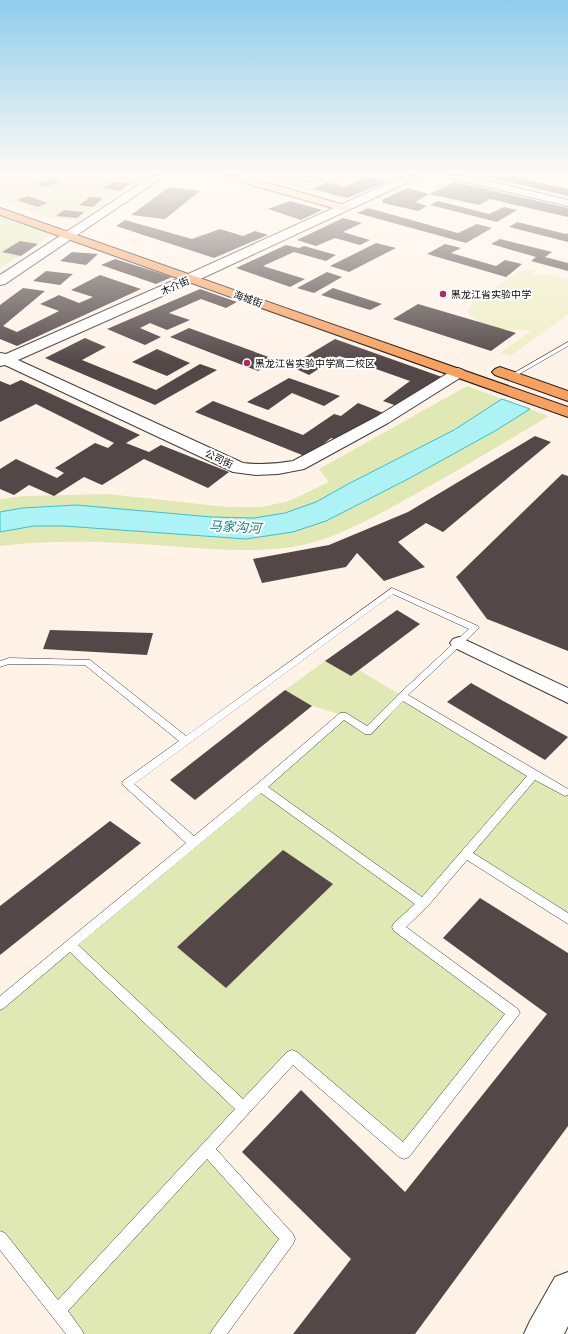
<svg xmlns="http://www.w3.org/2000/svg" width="568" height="1334" font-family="Merriweather,'Noto Sans SC',serif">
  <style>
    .green { fill: #e0e8b3 }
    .pitch { fill: #eeefc5 }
    .water { fill: #adf2f5; stroke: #35c2cc }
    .building { fill: #534747 }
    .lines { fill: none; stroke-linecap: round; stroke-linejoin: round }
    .service-casing { stroke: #3d3d3d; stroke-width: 1 }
    .minor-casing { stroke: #3d3d3d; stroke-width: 2 }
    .tertiary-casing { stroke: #3d3d3d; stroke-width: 2 }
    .secondary-casing { stroke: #2c2c2c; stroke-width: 2 }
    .primary-casing { stroke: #1b1b1b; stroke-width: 2 }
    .service { fill: #fff; fill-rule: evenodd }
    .minor { fill: #fff; fill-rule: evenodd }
    .tertiary { fill: #fff; fill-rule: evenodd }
    .secondary { fill: #ffd6a3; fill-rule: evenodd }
    .primary { fill: #f8a05f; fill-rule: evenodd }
    .poi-dot { fill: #b8245c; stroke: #fff; stroke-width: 1.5 }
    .labels { text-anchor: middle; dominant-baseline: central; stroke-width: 4; stroke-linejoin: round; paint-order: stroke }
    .far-street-label { font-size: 10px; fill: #0a0a0a; stroke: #fff }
    .far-poi-label { font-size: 10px; fill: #0a0a0a; stroke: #fff; text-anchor: start }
    .water-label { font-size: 13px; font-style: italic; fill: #16808c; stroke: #fff }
  </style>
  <rect width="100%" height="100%" fill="#fff3e8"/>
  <!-- green -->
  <g class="green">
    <path d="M 0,176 L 145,176 L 81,218 C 54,224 25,209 0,200 Z"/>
    <path d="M 255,176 L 266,176 L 347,198 L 345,200 Z"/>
    <path d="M 0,213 L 44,229 L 49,236 L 0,268 Z"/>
    <path d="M 467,386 L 549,416 C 500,445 452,474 403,501 C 368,520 332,541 292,547 C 251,553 209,549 169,546 C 112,542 56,539 0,546 L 0,499 L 24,496 L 108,494 L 226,507 L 262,507 L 289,501 L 329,482 L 319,469 Z"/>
    <path d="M 325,661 L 351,676 L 359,670 L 568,795 L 568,919 L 466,854 L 398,927 L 514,1013 L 404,1152 L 292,1056 L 207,1149 L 288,1239 L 218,1334 L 76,1334 L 0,1238 L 0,1004 L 342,715 L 312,706 L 285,690 Z"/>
  </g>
  <!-- pitch -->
  <path class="pitch" d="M 524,269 L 535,271 L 531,275 L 551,275 L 568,279 L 568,314 L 511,356 L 500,353 L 532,330 C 512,331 478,329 467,311 L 472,303 Z"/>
  <!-- water -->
  <path class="water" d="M 502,399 L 530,409 L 495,431 L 408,479 L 326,521 L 293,532 L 246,539 L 64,526 L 34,526 L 0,532 L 0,512 L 22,508 L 76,505 L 212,517 L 254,518 L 285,513 L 316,502 L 350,483 L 454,430 Z"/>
  <!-- building -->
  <g class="building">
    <path d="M 484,176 L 512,176 L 568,189 L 568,196 Z"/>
    <path d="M 367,177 L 386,182 L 347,198 L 313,189 L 328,182 L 344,187 Z"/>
    <path d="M 52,178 L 62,182 L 44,187 L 35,184 Z"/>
    <path d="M 112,182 L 131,183 L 120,191 L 103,188 Z"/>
    <path d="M 455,182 L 568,208 L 568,217 L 490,199 L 479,205 L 429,194 Z"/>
    <path d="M 169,187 L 200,191 L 165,219 L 131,215 Z"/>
    <path d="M 408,188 L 429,194 L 415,202 L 427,206 L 418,211 L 383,203 L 382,200 Z"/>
    <path d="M 28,196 L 48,203 L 38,207 L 17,200 Z"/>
    <path d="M 90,197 L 103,198 L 93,207 L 79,205 Z"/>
    <path d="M 290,201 L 322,210 L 301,220 L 268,209 Z"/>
    <path d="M 438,201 L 489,214 L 504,207 L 517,210 L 497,222 L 430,205 Z"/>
    <path d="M 368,208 L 458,233 L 477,224 L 492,228 L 466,243 L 357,213 Z"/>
    <path d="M 64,210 L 84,212 L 77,218 L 56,216 Z"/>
    <path d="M 343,218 L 362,223 L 343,232 L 370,240 L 360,245 L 335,238 L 316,246 L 297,240 Z"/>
    <path d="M 125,220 L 192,239 L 220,229 L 243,236 L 255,231 L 268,235 L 214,258 L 116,226 Z"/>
    <path d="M 517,222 L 566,234 L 568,233 L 568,242 L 509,227 Z"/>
    <path d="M 500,239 L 552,252 L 545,257 L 568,263 L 568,271 L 531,261 L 536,257 L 491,244 Z"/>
    <path d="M 20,241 L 38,244 L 21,256 L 2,252 Z"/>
    <path d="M 376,243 L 396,248 L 349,272 L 330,266 Z"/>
    <path d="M 445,244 L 461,248 L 451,253 L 496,266 L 505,260 L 522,264 L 506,277 L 427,254 Z"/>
    <path d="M 286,245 L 299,248 L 304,246 L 336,255 L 326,261 L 294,252 L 263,266 L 305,279 L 290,287 L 236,268 Z"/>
    <path d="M 72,252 L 98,254 L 86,265 L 60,261 Z"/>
    <path d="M 115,259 L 172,277 L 156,284 L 101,265 Z"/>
    <path d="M 46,271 L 73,274 L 60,285 L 33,281 Z"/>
    <path d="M 327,272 L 342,277 L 314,293 L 297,288 Z"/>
    <path d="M 100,275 L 141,289 L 17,346 L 0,339 L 0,305 L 23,288 L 45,291 L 3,326 L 17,332 L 59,311 L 40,304 L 59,295 L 79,303 L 93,297 L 71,290 Z"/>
    <path d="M 333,288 L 382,304 L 370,310 L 321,295 Z"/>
    <path d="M 200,289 L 237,302 L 226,308 L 201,299 L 169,313 L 190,320 L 167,330 L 150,323 L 140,328 L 161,337 L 145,345 L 107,329 Z"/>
    <path d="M 418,304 L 503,329 L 516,333 L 491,351 L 393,319 Z"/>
    <path d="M 189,328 L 277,360 L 258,371 L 170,337 Z"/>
    <path d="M 85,338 L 106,347 L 82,360 L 156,390 L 200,364 L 217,370 L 155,405 L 45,358 Z"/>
    <path d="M 335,339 L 442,377 L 400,407 L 383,401 L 410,381 L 339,356 L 309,375 L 290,366 Z"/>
    <path d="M 157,349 L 190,363 L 167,376 L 132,362 Z"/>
    <path d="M 289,378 L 340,396 L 324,406 L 292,393 L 268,410 L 247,402 Z"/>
    <path d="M 21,380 L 140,435 L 126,443 L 149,452 L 161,445 L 229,472 L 208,488 L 144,459 L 102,485 L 84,477 L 54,496 L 29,485 L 14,495 L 0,489 L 0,469 L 16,459 L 57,478 L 64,473 L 55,468 L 95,443 L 108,448 L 114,443 L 36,404 L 0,422 L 0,381 L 10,385 Z"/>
    <path d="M 213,401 L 303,435 L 334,414 L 341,416 L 358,403 L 386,414 L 366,428 L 360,425 L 338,440 L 331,438 L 307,457 L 195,412 Z"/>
    <path d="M 535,436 L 551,442 L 443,532 L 426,523 L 398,542 L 425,567 L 384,581 L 357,553 L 346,567 L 262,583 L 253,559 L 329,545 L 408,512 Z"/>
    <path d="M 562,474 L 568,476 L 568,651 L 487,619 L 456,577 Z"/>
    <path d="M 397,610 L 420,624 L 351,676 L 325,661 Z"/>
    <path d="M 50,630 L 153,633 L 147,655 L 43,649 Z"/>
    <path d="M 471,683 L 568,737 L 545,760 L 447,702 Z"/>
    <path d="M 285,690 L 312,706 L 195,800 L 170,780 Z"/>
    <path d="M 110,821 L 141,843 L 0,955 L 0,906 Z"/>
    <path d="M 283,850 L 333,884 L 226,988 L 177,947 Z"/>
    <path d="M 480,898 L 568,953 L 568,1126 L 415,1334 L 293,1334 L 351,1259 L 242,1152 L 301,1090 L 405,1192 L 547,1014 L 443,938 Z"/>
  </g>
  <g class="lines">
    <!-- service casing -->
    <g class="service-casing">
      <g id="service">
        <path d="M 272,176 L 314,180 L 326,179 L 338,182 L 350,176 L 356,176 L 338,184 L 326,181 L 314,182 Z"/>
        <path d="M 375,176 L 382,176 L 403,182 L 401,183 Z"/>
        <path d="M 568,342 L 568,346 L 514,377 L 509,376 Z"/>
        <path d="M 392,588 L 478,626 L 479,628 L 408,695 L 568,789 L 568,795 L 565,796 L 535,780 L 473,853 L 568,913 L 568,924 L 467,860 L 427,907 L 406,927 L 518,1009 L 520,1013 L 409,1157 L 404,1159 L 399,1157 L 293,1065 L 216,1149 L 293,1234 L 295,1239 L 293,1244 L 227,1334 L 210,1334 L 213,1329 L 279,1239 L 207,1159 L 68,1311 L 81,1329 L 84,1334 L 66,1334 L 0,1250 L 0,1231 L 5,1233 L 58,1300 L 235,1109 L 70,952 L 4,1008 L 0,1010 L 0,996 L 186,843 L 122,784 L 123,781 L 179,741 L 85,665 L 9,664 L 0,667 L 0,661 L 9,658 L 90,660 L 186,736 ZM 393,594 L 469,629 L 399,694 L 367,726 L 346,713 L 340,713 L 257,784 L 194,836 L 134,784 ZM 403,701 L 527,776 L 422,897 L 268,787 L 344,720 L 365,734 L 371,734 ZM 261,793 L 415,904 L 394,923 L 392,927 L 394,931 L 505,1014 L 403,1142 L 297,1052 L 292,1050 L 287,1052 L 243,1099 L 78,945 Z"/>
      </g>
    </g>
    <!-- minor casing -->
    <g class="minor-casing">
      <path id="minor" d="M 459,637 L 568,688 L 568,703 L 453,647 L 450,643 L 453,639 Z"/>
    </g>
    <!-- tertiary casing -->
    <g class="tertiary-casing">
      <g id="tertiary">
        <path d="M 152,176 L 164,176 L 5,284 L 0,285 L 0,275 Z"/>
        <path d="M 404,176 L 418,176 L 417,178 L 196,281 L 18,360 L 243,463 C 260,465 276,464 293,461 L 376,417 L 453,370 L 458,368 L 463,370 L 466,373 L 463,376 L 388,423 L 304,469 L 278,474 L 256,475 L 233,472 L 5,365 L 0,366 L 0,353 L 6,354 L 186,275 Z"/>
        <path d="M 449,176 L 468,176 L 568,200 L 568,206 L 450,178 Z"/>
        <path d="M 568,1272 L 568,1326 L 564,1334 L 524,1334 L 530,1321 L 555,1277 Z"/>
      </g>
    </g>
    <!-- secondary casing -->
    <g class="secondary-casing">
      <path id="secondary" d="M 226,176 L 243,176 L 348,206 L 350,208 L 344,211 L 340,210 L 227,178 Z"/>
    </g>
    <!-- primary casing -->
    <g class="primary-casing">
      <g id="primary">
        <path d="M 0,208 L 568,407 L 568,417 L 0,215 Z"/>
        <path d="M 500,367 L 568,391 L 568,401 L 495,375 L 492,372 L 495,369 Z"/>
      </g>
    </g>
    <!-- service -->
    <use href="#service" class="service"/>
    <!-- minor -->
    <use href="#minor" class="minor"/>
    <!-- tertiary -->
    <use href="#tertiary" class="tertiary"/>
    <!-- secondary -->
    <use href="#secondary" class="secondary"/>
    <!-- primary -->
    <use href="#primary" class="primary"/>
  </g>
  <!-- sky -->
  <linearGradient id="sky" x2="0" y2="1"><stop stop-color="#90cded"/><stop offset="0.48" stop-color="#fffaf5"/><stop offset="1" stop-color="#fffaf5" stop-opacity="0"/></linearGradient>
  <rect width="568" height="363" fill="url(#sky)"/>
  <!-- markers -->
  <g class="poi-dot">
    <circle cx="443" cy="294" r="4"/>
    <circle cx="247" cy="363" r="4"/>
  </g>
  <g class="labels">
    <!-- far-street labels -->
    <g class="far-street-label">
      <text transform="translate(175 286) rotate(-24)">木介街</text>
      <text transform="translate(248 299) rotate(20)">海城街</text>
      <text transform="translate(219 459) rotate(25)">公司街</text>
    </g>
    <!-- far-poi labels -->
    <g class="far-poi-label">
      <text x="451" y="294">黑龙江省实验中学</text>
      <text x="255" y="363">黑龙江省实验中学高二校区</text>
    </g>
    <!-- water labels -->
    <g class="water-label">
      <text transform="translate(235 527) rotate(3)">马家沟河</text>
    </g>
  </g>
</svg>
